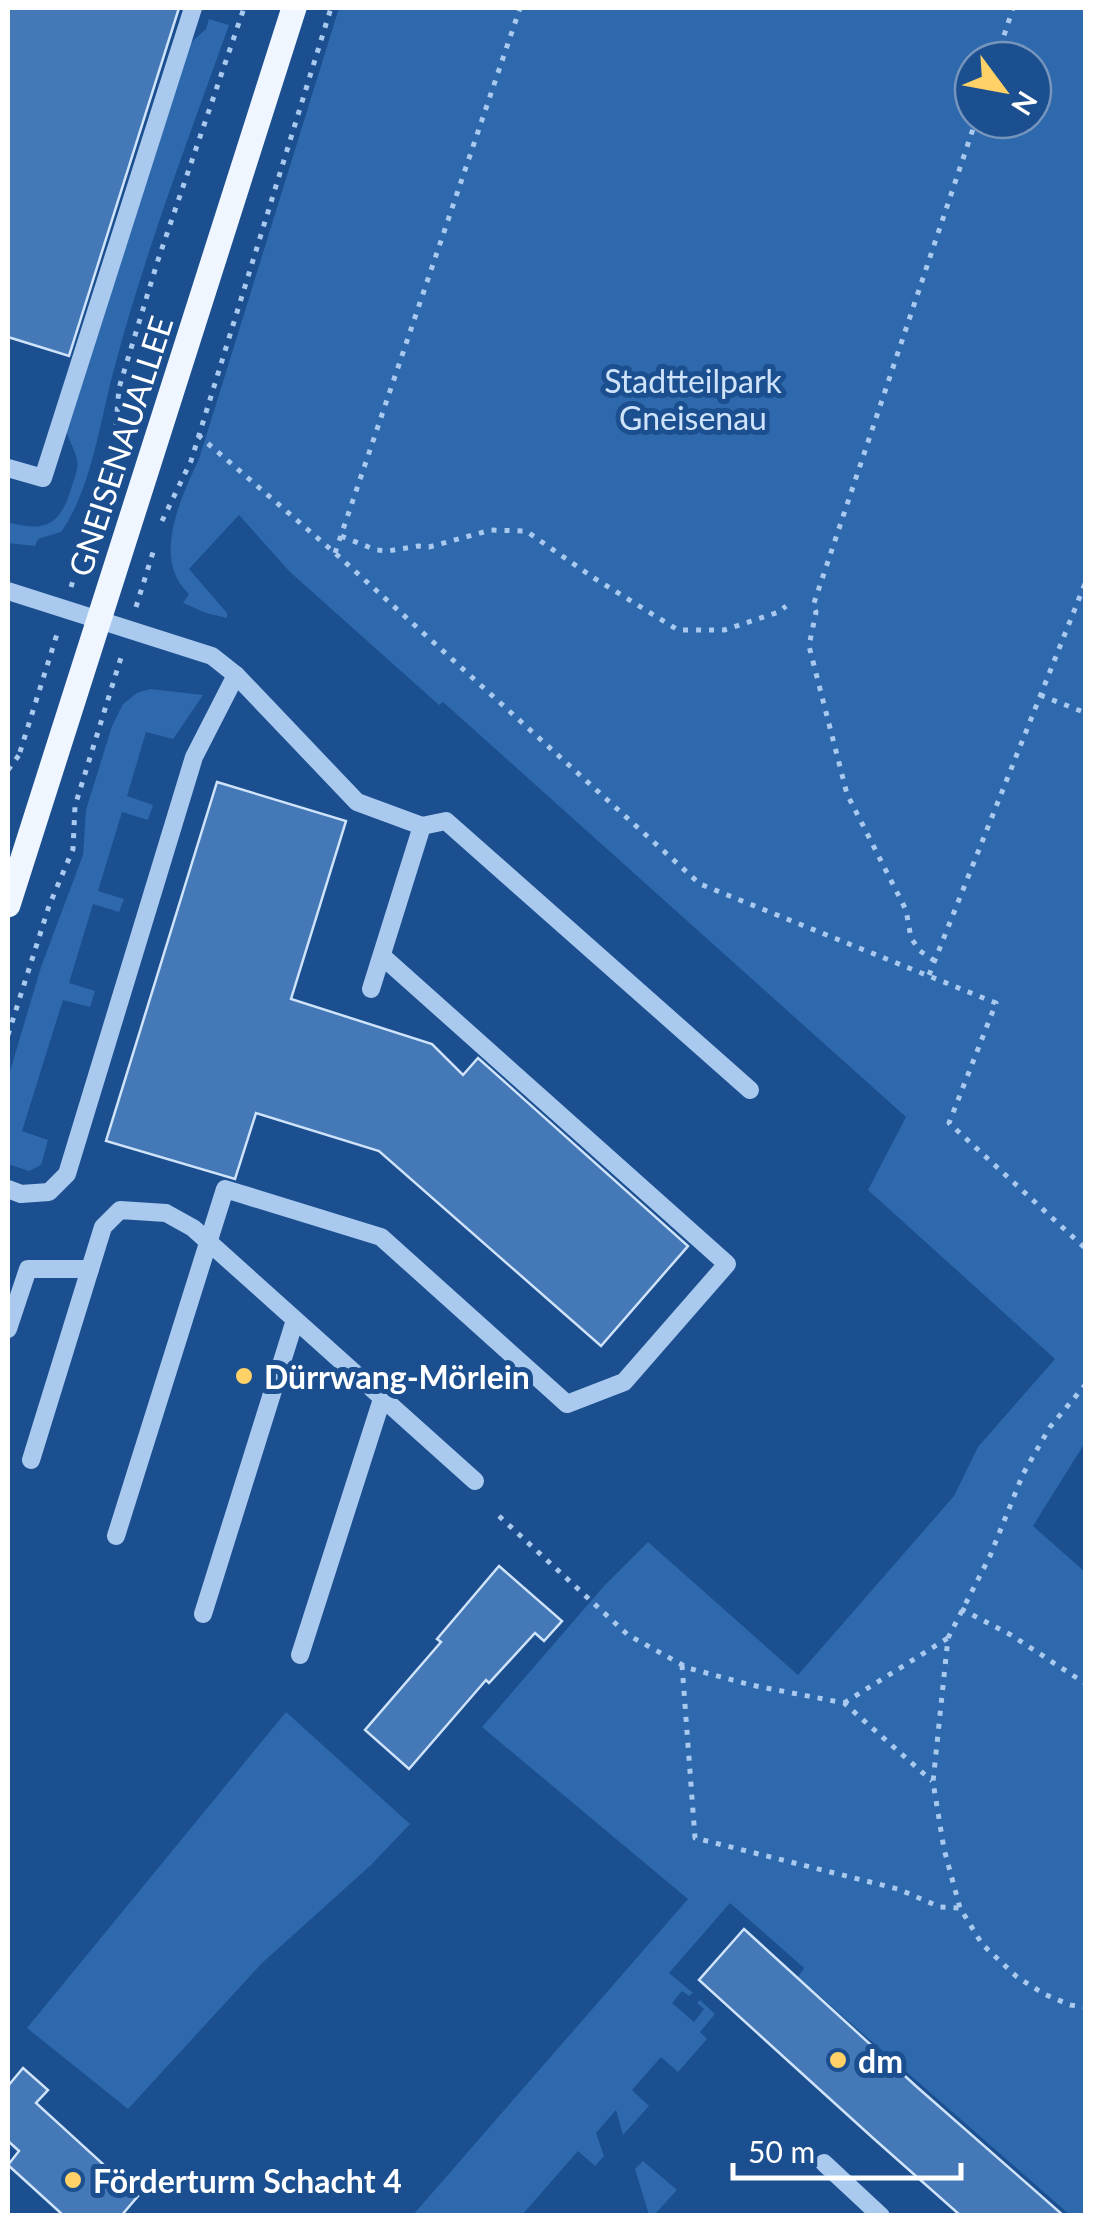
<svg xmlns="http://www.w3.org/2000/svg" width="1093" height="2223" font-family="Lato,sans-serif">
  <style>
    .green { fill: #2e69ad; fill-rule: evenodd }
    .building { fill: #4478b7; stroke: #cfe3fa; stroke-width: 2.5 }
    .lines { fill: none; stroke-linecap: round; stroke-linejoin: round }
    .path { stroke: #a9c9ee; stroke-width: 5; stroke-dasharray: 5 8; stroke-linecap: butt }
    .minor { stroke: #a9c9ee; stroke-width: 18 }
    .major { stroke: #f0f6ff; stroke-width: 25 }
    .poi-dot { fill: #ffd166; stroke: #1b4f8f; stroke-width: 4 }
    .labels { text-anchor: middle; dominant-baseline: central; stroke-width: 10; stroke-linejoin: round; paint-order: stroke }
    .park-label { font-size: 32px; fill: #cfe3fa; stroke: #1b4f8f }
    .street-label { font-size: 32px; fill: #fff; stroke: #1b4f8f }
    .poi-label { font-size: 32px; font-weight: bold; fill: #fff; stroke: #1b4f8f; text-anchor: start }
  </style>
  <rect width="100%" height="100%" fill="#1b4f8f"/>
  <!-- green -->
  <g class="green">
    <path d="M 339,8 L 1085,8 L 1086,1441 L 1033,1526 L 1085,1572 L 1085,2215 L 1070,2215 L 798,1977 L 804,1968 L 730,1903 L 669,1973 L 693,1993 L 689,1996 L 682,1991 L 672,2003 L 694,2022 L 704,2009 L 697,2003 L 700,2000 L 715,2014 L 700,2032 L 707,2039 L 678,2072 L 661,2057 L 632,2090 L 649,2106 L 623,2135 L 616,2110 L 596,2133 L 604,2156 L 595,2166 L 578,2151 L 522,2215 L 413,2215 L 688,1899 L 482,1727 L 604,1586 L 648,1542 L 798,1675 L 954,1496 L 978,1447 L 1055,1359 L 868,1190 L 906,1117 L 443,702 L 439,705 L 290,572 L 239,515 L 189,569 L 227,613 L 227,618 L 206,613 L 183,603 L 189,594 C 151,559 181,498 199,459 ZM 973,60 L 1033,60 L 1033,120 L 973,120 Z"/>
    <path d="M 209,19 L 229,25 C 188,140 144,255 113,373 C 100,422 91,490 61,532 L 38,539 L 35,546 L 8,543 L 8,522 C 42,532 59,527 70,492 C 73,482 79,470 77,460 C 75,449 68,440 66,429 L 186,47 L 206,29 Z"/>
    <path d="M 150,689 L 203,695 L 173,739 L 146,732 L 127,796 L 153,805 L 148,820 L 122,812 L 98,891 L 124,899 L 119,912 L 93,904 L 69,983 L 95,991 L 90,1007 L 63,1000 L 22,1131 L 48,1140 L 41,1165 L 29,1171 L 8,1164 L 8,1078 L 41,967 L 83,855 L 86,810 L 112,726 L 123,704 L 137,693 Z"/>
    <path d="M 286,1712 L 410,1824 L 371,1865 L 261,1964 L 128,2109 L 27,2028 Z"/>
    <path d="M 643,2161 L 677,2190 L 654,2215 L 649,2215 L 635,2169 Z"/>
  </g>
  <!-- building -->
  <g class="building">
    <path d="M 8,8 L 179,8 L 69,356 L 8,337 Z"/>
    <path d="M 217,782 L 346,821 L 291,999 L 432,1044 L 463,1075 L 478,1058 L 688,1246 L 601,1346 L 379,1151 L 256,1113 L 235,1179 L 106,1141 Z"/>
    <path d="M 499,1566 L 562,1621 L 544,1641 L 535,1633 L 489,1683 L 486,1680 L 409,1769 L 365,1730 L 441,1642 L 437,1639 Z"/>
    <path d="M 744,1929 L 917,2087 L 1064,2216 L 961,2216 L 873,2138 L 699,1980 Z"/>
    <path d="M 23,2068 L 48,2090 L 36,2103 L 138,2196 L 121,2216 L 64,2216 L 8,2165 L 19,2151 L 8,2141 L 8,2086 Z"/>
  </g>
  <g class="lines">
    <!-- path -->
    <g class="path">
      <path d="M 996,60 L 1013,8"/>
      <path d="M 198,435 L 335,553 L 700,884 L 996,1003 L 949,1123 L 1086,1249"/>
      <path d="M 162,521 L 191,461 L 331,8"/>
      <path d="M 341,536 L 376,550 L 388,551 L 418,546 L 429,547 L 491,530 L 526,531 L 594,578 L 678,630 L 724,630 L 779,612 L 786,606"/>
      <path d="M 335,553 L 520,8"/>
      <path d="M 71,587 L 114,451 L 119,388 L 158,260 L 244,8"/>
      <path d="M 136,607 L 155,546"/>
      <path d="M 1040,695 L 1086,713"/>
      <path d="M 20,752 L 58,631"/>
      <path d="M 8,770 L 22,751"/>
      <path d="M 935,961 L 920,951 L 911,938 L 906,910 L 847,794 L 809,646 L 816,612 L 813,606 L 976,120"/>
      <path d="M 929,975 L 1086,581"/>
      <path d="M 8,1035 L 49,906 L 73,849 L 75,806 L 123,651"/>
      <path d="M 1086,1384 L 1050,1427 L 1023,1474 L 990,1556 L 948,1638 L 933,1782 L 944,1849 L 960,1908 L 982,1944 L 1017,1977 L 1044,1994 L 1070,2005 L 1086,2007"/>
      <path d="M 499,1516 L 628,1635 L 688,1668 L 751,1685 L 844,1703 L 932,1781"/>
      <path d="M 961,1609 L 1011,1635 L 1086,1684"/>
      <path d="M 682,1665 L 695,1838 L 898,1889 L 940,1907 L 960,1908"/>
      <path d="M 844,1703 L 948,1638"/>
    </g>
    <!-- minor -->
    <g class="minor">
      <path d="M 8,468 L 43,478 L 193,8"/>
      <path d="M 8,591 L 212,656 L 236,675 L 357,802 L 422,826 L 371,989"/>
      <path d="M 422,826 L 446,821 L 750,1090"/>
      <path d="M 8,1189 L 21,1194 L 49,1192 L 67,1174 L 194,757 L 236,675"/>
      <path d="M 8,1329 L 28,1269 L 90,1269 L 103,1227 L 120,1210 L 166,1213 L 193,1228 L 475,1481"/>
      <path d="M 31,1460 L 90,1269"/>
      <path d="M 116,1536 L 225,1189 L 381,1237 L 567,1404 L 624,1382 L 727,1264 L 382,956"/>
      <path d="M 203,1614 L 295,1320"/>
      <path d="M 300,1655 L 382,1399"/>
      <path d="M 824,2163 L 881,2216"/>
    </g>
    <!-- major -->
    <path class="major" d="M 8,905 L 294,8"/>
  </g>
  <!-- markers -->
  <g class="poi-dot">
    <circle cx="244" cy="1376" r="10"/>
    <circle cx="838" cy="2060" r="10"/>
    <circle cx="73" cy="2180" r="10"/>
  </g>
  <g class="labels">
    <!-- park labels -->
    <g class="park-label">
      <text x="693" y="380">Stadtteilpark<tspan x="693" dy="37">Gneisenau</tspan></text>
    </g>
    <!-- street labels -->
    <g class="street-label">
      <text transform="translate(120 446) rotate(-72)">GNEISENAUALLEE</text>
    </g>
    <!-- poi labels -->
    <g class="poi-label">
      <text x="264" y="1376">Dürrwang-Mörlein</text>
      <text x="858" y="2060">dm</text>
      <text x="93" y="2180">Förderturm Schacht 4</text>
    </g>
  </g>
  <!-- border -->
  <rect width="1093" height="2223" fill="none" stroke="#ffffff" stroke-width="20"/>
  <!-- north arrow -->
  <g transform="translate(1003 90) rotate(122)"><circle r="48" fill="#1b4f8f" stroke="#7695bc" stroke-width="2.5"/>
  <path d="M0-8L18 38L0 25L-18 38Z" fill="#ffd166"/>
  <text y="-15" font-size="28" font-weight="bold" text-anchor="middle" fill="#ffffff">N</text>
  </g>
  <!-- scale -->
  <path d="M733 2163v15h228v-15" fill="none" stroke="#ffffff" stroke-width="5"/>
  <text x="748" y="2163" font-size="30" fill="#ffffff" stroke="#1b4f8f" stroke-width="8" paint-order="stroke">50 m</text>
</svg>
